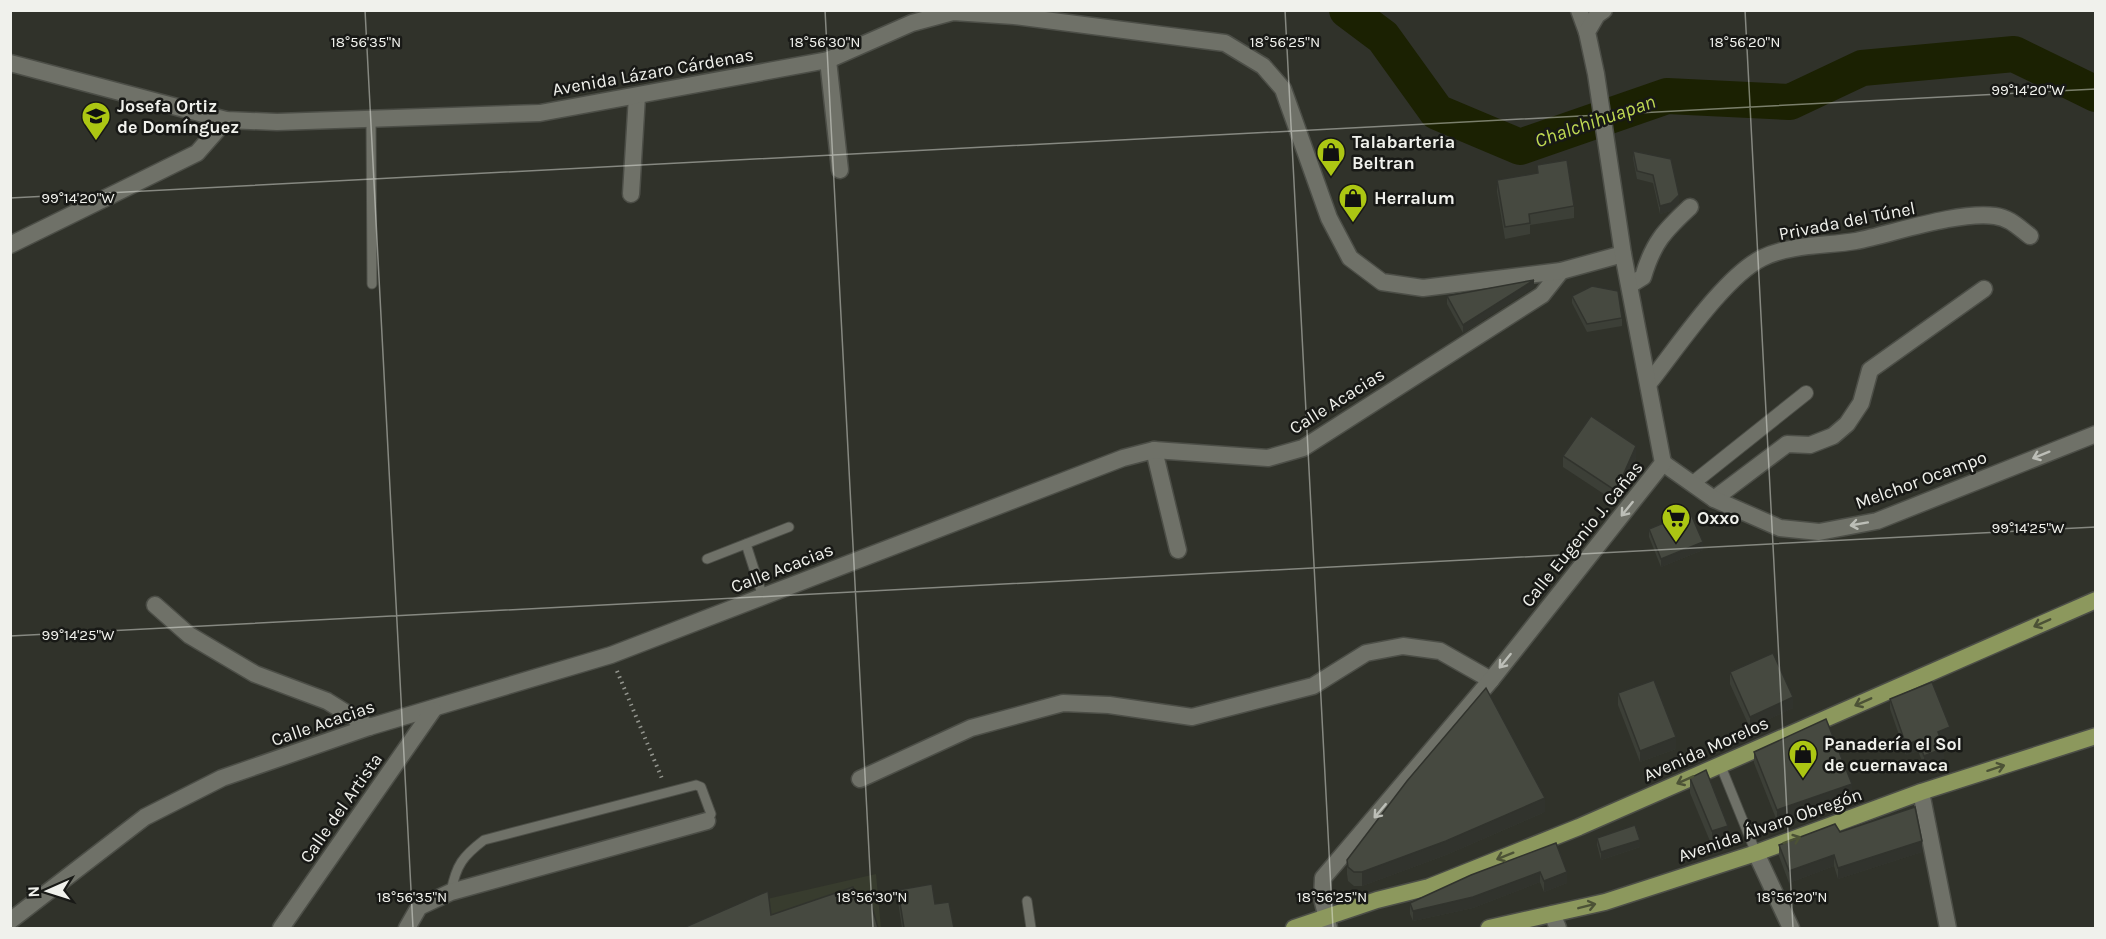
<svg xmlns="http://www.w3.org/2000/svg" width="2106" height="939" font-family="Karla,sans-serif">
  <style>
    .built { fill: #383c2e }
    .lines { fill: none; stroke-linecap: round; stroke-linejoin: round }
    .river { stroke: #1b2102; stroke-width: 36 }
    .service-casing { stroke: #4c4e47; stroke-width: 11 }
    .pedestrian-casing { stroke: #4c4e47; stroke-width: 16 }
    .minor-casing { stroke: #4c4e47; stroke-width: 19 }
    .tertiary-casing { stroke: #4c4e47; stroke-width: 19 }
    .primary-casing { stroke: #4c4e47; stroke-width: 19 }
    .path { stroke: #94968f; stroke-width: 4; stroke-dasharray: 1.5 4.5; stroke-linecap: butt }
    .service { stroke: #6f7168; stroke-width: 9 }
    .pedestrian { stroke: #6f7168; stroke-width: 14 }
    .minor { stroke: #6f7168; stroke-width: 16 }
    .tertiary { stroke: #6f7168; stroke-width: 16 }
    .primary { stroke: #8c985d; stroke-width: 16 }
    .wall { fill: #3c3f37 }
    .shaded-wall { fill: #31332d }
    .building { fill: #464940; stroke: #31332d; stroke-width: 1.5 }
    .oneway { stroke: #bcbeb7 }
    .oneway2 { stroke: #4c5236 }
    .ticks { fill: none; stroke: #f0f1ec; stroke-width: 1.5; stroke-opacity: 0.45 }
    .labels { text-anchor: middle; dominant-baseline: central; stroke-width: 5; stroke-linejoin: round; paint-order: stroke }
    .street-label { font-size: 18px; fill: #f0f1ec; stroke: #181916 }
    .poi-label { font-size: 18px; font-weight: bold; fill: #f0f1ec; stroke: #181916; text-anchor: start }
    .water-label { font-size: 20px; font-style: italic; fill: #bed852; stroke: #181916 }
    .ticks-label { font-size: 15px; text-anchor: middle; fill: #f0f1ec; stroke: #181916; stroke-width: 5; stroke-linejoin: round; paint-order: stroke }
  </style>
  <rect width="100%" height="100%" fill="#30322a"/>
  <!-- built -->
  <path class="built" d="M 876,874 L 881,928 L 770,928 L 767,899 Z"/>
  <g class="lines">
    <!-- river -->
    <path class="river" d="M 1347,10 L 1383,37 L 1437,112 L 1520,147 L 1667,96 L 1790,102 L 1862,68 L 2014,54 L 2096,94"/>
    <!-- service casing -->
    <g class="service-casing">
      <g id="service">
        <path d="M 371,119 L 372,284"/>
        <path d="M 746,544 L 763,597"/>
        <path d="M 707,559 L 789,527"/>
        <path d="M 1720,764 L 1756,853"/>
        <path d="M 451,892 C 456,865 463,856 484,840 L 696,785 L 701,787 L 711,814 L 707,821"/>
        <path d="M 1027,901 L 1031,928"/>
      </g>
    </g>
    <!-- pedestrian casing -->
    <g class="pedestrian-casing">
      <path id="pedestrian" d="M 1693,483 L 1806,393"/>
    </g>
    <!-- minor casing -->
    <g class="minor-casing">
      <g id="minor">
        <path d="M 1579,10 L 1587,32"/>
        <path d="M 828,60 L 840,170"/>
        <path d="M 631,194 L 637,96"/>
        <path d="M 10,245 L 197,153 L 226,120"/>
        <path d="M 1630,285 L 1643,277 C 1653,243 1664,231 1690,207"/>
        <path d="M 1649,383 C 1677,348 1724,277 1762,258 C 1790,244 1826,246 1856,241 C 1895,233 1958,211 1995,216 C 2010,218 2018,227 2030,236"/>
        <path d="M 1154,450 L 1178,550"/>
        <path d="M 1714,499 L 1787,444 L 1810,445 L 1833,436 L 1847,424 L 1861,403 L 1870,370 L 1984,289"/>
        <path d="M 155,605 L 189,635 L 255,674 L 327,701 L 369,727"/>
        <path d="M 860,779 L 971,728 L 1063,703 L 1109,705 L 1192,717 L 1313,686 L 1366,653 L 1403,646 L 1440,651 L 1491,680"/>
        <path d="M 1921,792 L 1948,928"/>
        <path d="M 1756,853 L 1791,928"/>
        <path d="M 1552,914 L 1558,928"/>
        <path d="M 10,921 L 145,817 L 222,778 L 369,727 L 611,655 L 1123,458 L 1154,450 L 1268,458 L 1303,448 L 1542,295 L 1561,271"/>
        <path d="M 281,928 L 433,710"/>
        <path d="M 407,928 L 419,907 L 451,892 L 707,821"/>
      </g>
    </g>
    <!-- tertiary casing -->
    <g class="tertiary-casing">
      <g id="tertiary">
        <path d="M 10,63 L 226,120 L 277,122 L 540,113 L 828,60 L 912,23 L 953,12 L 1014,16 L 1225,43 L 1263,66 L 1283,89 L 1329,218 L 1350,258 L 1382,282 L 1423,288 L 1561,271 L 1623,254"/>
        <path d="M 1663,463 L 1714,499 L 1780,528 L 1819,532 L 1877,521 L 2096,434"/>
        <path d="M 1329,928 L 1322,898 L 1323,878 L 1491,680 L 1663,463 L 1623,254 L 1596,74 L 1587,32 L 1597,15 L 1604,10"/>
      </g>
    </g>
    <!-- primary casing -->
    <g class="primary-casing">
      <g id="primary">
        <path d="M 1294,928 L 1377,900 L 1429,887 L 1579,827 L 2096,600"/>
        <path d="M 1489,928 L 1605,902 L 1756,853 L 1921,792 L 2096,736"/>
      </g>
    </g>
    <!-- path -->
    <path class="path" d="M 617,671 L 663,781"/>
    <!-- service -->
    <use href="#service" class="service"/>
    <!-- pedestrian -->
    <use href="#pedestrian" class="pedestrian"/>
    <!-- minor -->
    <use href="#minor" class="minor"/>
    <!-- tertiary -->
    <use href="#tertiary" class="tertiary"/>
    <!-- primary -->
    <use href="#primary" class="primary"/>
  </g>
  <!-- wall -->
  <g class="wall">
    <path d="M 1633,151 L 1679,203 L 1671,211 L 1660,214 L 1653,183 L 1637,179 L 1633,158 Z"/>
    <path d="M 1537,165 L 1574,206 L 1574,218 L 1530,225 L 1530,234 L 1505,239 L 1497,192 L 1497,180 L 1537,174 Z"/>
    <path d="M 1534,287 L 1463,333 L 1447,304 L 1447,296 Z"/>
    <path d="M 1572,296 L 1622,318 L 1622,326 L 1587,332 L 1572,303 Z"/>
    <path d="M 1563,456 L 1636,458 L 1616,502 L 1563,467 Z"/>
    <path d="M 1649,529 L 1703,550 L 1661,567 L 1649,537 Z"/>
    <path d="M 1730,672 L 1793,708 L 1750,728 L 1730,684 Z"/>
    <path d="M 1618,693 L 1676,749 L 1640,762 L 1618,705 Z"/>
    <path d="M 1890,699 L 1950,738 L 1941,741 L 1944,759 L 1924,766 L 1918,751 L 1906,755 L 1890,709 Z"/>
    <path d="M 1754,752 L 1852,796 L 1777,821 L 1754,763 Z"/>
    <path d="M 1690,778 L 1728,841 L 1712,846 L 1690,793 Z"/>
    <path d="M 1545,812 L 1446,855 L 1362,886 L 1354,886 L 1348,881 L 1347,874 L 1347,860 Z"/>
    <path d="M 1840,832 L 1922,852 L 1838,879 L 1834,866 L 1789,883 L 1779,856 L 1779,845 Z"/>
    <path d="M 1597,838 L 1640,847 L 1601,860 L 1597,845 Z"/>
    <path d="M 1556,843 L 1567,883 L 1544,892 L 1540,882 L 1473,908 L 1413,921 L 1410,914 L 1410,903 Z"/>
    <path d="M 898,890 L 935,904 L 954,928 L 902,928 L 898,901 Z"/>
  </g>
  <!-- shaded-wall -->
  <g class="shaded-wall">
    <path d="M 1679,195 L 1679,203 L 1671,211 L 1660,214 L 1660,206 Z"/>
    <path d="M 1534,280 L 1534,287 L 1463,333 L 1463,325 Z"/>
    <path d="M 1636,446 L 1636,458 L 1616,502 L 1616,491 Z"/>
    <path d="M 1703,542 L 1703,550 L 1661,567 L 1661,559 Z"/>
    <path d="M 1793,697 L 1793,708 L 1750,728 L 1750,717 Z"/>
    <path d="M 1950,727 L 1950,738 L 1938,742 L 1938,732 Z"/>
    <path d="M 1676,737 L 1676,749 L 1640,762 L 1640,751 Z"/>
    <path d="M 1918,740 L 1918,751 L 1906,755 L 1906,745 Z"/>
    <path d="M 1944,748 L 1944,759 L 1924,766 L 1924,756 Z"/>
    <path d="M 1852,784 L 1852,796 L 1777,821 L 1777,810 Z"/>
    <path d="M 1545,798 L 1545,812 L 1446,855 L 1362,886 L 1362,872 Z"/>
    <path d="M 1728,826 L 1728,841 L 1712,846 L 1712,831 Z"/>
    <path d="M 1640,840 L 1640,847 L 1601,860 L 1601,852 Z"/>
    <path d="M 1922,841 L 1922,852 L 1838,879 L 1838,868 Z"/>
    <path d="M 1834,855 L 1834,866 L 1789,883 L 1789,871 Z"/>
    <path d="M 1540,872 L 1540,882 L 1473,908 L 1413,921 L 1413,911 Z"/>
    <path d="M 1567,872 L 1567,883 L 1544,892 L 1544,881 Z"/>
  </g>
  <!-- building -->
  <g class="building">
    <path d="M 1633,151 L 1671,159 L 1679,195 L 1671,203 L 1660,206 L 1653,175 L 1637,171 Z"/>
    <path d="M 1567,160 L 1574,206 L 1529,214 L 1530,223 L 1505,227 L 1497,180 L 1538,173 L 1537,165 Z"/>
    <path d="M 1534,280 L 1463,325 L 1447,296 Z"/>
    <path d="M 1592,286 L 1618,291 L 1622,318 L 1587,324 L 1572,296 Z"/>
    <path d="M 1591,416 L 1636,446 L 1616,491 L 1563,456 Z"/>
    <path d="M 1690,512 L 1703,542 L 1661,559 L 1649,529 Z"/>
    <path d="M 1773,653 L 1793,697 L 1750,717 L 1730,672 Z"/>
    <path d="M 1654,680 L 1676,737 L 1640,751 L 1618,693 Z"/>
    <path d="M 1932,682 L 1950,727 L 1938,732 L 1944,748 L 1924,756 L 1918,740 L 1906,745 L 1890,699 Z"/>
    <path d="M 1486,688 L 1545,798 L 1446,841 L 1362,872 L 1354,872 L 1348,867 L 1347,860 L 1407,781 Z"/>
    <path d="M 1826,719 L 1852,784 L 1777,810 L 1754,752 Z"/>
    <path d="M 1706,770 L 1728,826 L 1712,831 L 1690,778 Z"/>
    <path d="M 1915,807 L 1922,841 L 1838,868 L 1834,855 L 1789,871 L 1779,845 L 1835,824 L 1840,832 Z"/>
    <path d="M 1635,825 L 1640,840 L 1601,852 L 1597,838 Z"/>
    <path d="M 1556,843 L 1567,872 L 1544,881 L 1540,872 L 1473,897 L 1413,911 L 1410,903 L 1471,875 Z"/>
    <path d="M 932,884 L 935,904 L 949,902 L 954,928 L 904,928 L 898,890 Z"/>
    <path d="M 853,887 L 856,896 L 868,892 L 878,928 L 683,928 L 768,891 L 771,915 Z"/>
  </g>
  <!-- one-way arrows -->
  <defs><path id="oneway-shaft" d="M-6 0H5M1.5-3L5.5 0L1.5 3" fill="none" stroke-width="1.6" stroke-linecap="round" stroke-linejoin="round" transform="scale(1.5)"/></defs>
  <g class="oneway">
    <use href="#oneway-shaft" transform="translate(2041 455) rotate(158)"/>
    <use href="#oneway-shaft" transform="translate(1627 509) rotate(129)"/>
    <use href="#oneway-shaft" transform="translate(1859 524) rotate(170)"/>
    <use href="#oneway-shaft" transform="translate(1505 661) rotate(129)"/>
    <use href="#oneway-shaft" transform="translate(1380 811) rotate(130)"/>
  </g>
  <g class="oneway2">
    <use href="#oneway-shaft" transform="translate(2042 623) rotate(156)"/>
    <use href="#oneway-shaft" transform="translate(1863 702) rotate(156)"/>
    <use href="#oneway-shaft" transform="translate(1996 768) rotate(-18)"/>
    <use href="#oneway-shaft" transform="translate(1685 780) rotate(156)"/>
    <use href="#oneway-shaft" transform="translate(1792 840) rotate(-20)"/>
    <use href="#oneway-shaft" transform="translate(1505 856) rotate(158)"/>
    <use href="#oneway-shaft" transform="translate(1587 906) rotate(-14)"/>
  </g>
  <!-- ticks -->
  <path class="ticks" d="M 365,10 L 413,928M 825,10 L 873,928M 1285,10 L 1333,928M 1745,10 L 1793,928M 10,198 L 2096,89M 10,636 L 2096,527"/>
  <!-- icons -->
  <defs>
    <g id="school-pin" transform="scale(1.5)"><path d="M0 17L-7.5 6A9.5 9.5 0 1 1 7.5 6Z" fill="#acc613" stroke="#181916"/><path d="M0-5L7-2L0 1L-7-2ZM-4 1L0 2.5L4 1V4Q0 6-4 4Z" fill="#111"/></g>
    <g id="shop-pin" transform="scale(1.5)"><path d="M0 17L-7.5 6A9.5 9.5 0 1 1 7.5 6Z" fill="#acc613" stroke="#181916"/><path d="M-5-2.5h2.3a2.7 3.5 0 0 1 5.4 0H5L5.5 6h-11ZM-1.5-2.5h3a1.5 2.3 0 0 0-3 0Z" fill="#111"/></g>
    <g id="supermarket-pin" transform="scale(1.5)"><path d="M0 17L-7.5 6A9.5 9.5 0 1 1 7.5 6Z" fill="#acc613" stroke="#181916"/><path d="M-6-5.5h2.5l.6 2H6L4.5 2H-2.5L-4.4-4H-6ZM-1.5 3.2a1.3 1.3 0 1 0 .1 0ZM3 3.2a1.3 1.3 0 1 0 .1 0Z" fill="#111"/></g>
  </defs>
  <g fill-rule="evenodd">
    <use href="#school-pin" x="96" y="116"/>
    <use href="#shop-pin" x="1331" y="152"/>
    <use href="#shop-pin" x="1353" y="198"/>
    <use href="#supermarket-pin" x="1676" y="518"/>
    <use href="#shop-pin" x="1803" y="754"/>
  </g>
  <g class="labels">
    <!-- street labels -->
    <g class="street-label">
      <text transform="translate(653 72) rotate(-10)">Avenida Lázaro Cárdenas</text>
      <text transform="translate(1847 221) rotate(-11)">Privada del Túnel</text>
      <text transform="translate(1337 401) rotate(-32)">Calle Acacias</text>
      <text transform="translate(1921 480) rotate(-20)">Melchor Ocampo</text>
      <text transform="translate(1582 534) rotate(-51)">Calle Eugenio J. Cañas</text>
      <text transform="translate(782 568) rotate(-21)">Calle Acacias</text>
      <text transform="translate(323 723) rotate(-19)">Calle Acacias</text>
      <text transform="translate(1706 749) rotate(-24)">Avenida Morelos</text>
      <text transform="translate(341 808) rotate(-55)">Calle del Artista</text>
      <text transform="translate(1770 825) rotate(-19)">Avenida Álvaro Obregón</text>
    </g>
    <!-- poi labels -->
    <g class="poi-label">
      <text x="117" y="106">Josefa Ortiz<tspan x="117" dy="21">de Domínguez</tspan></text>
      <text x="1352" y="142">Talabarteria<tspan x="1352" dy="21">Beltran</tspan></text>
      <text x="1374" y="198">Herralum</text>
      <text x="1697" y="518">Oxxo</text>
      <text x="1824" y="744">Panadería el Sol<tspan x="1824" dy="21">de cuernavaca</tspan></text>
    </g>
    <!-- water labels -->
    <g class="water-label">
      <text transform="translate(1595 121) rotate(-19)">Chalchihuapan</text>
    </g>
  </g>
  <g class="ticks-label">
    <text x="366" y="47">18°56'35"N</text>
    <text x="825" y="47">18°56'30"N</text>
    <text x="1285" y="47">18°56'25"N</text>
    <text x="1745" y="47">18°56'20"N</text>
    <text x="2028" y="95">99°14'20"W</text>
    <text x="78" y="203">99°14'20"W</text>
    <text x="2028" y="533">99°14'25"W</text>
    <text x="78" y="640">99°14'25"W</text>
    <text x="412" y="902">18°56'35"N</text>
    <text x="872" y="902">18°56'30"N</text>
    <text x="1332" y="902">18°56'25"N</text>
    <text x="1792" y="902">18°56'20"N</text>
  </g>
  <!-- border -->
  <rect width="2106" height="939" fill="none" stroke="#f0f1ec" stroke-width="24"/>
  <!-- north arrow -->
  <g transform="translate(48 891) rotate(267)" stroke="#181916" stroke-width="4.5" paint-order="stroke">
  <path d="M0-4.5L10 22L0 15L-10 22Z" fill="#f0f1ec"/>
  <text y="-9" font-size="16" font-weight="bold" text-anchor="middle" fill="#f0f1ec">N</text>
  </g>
</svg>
